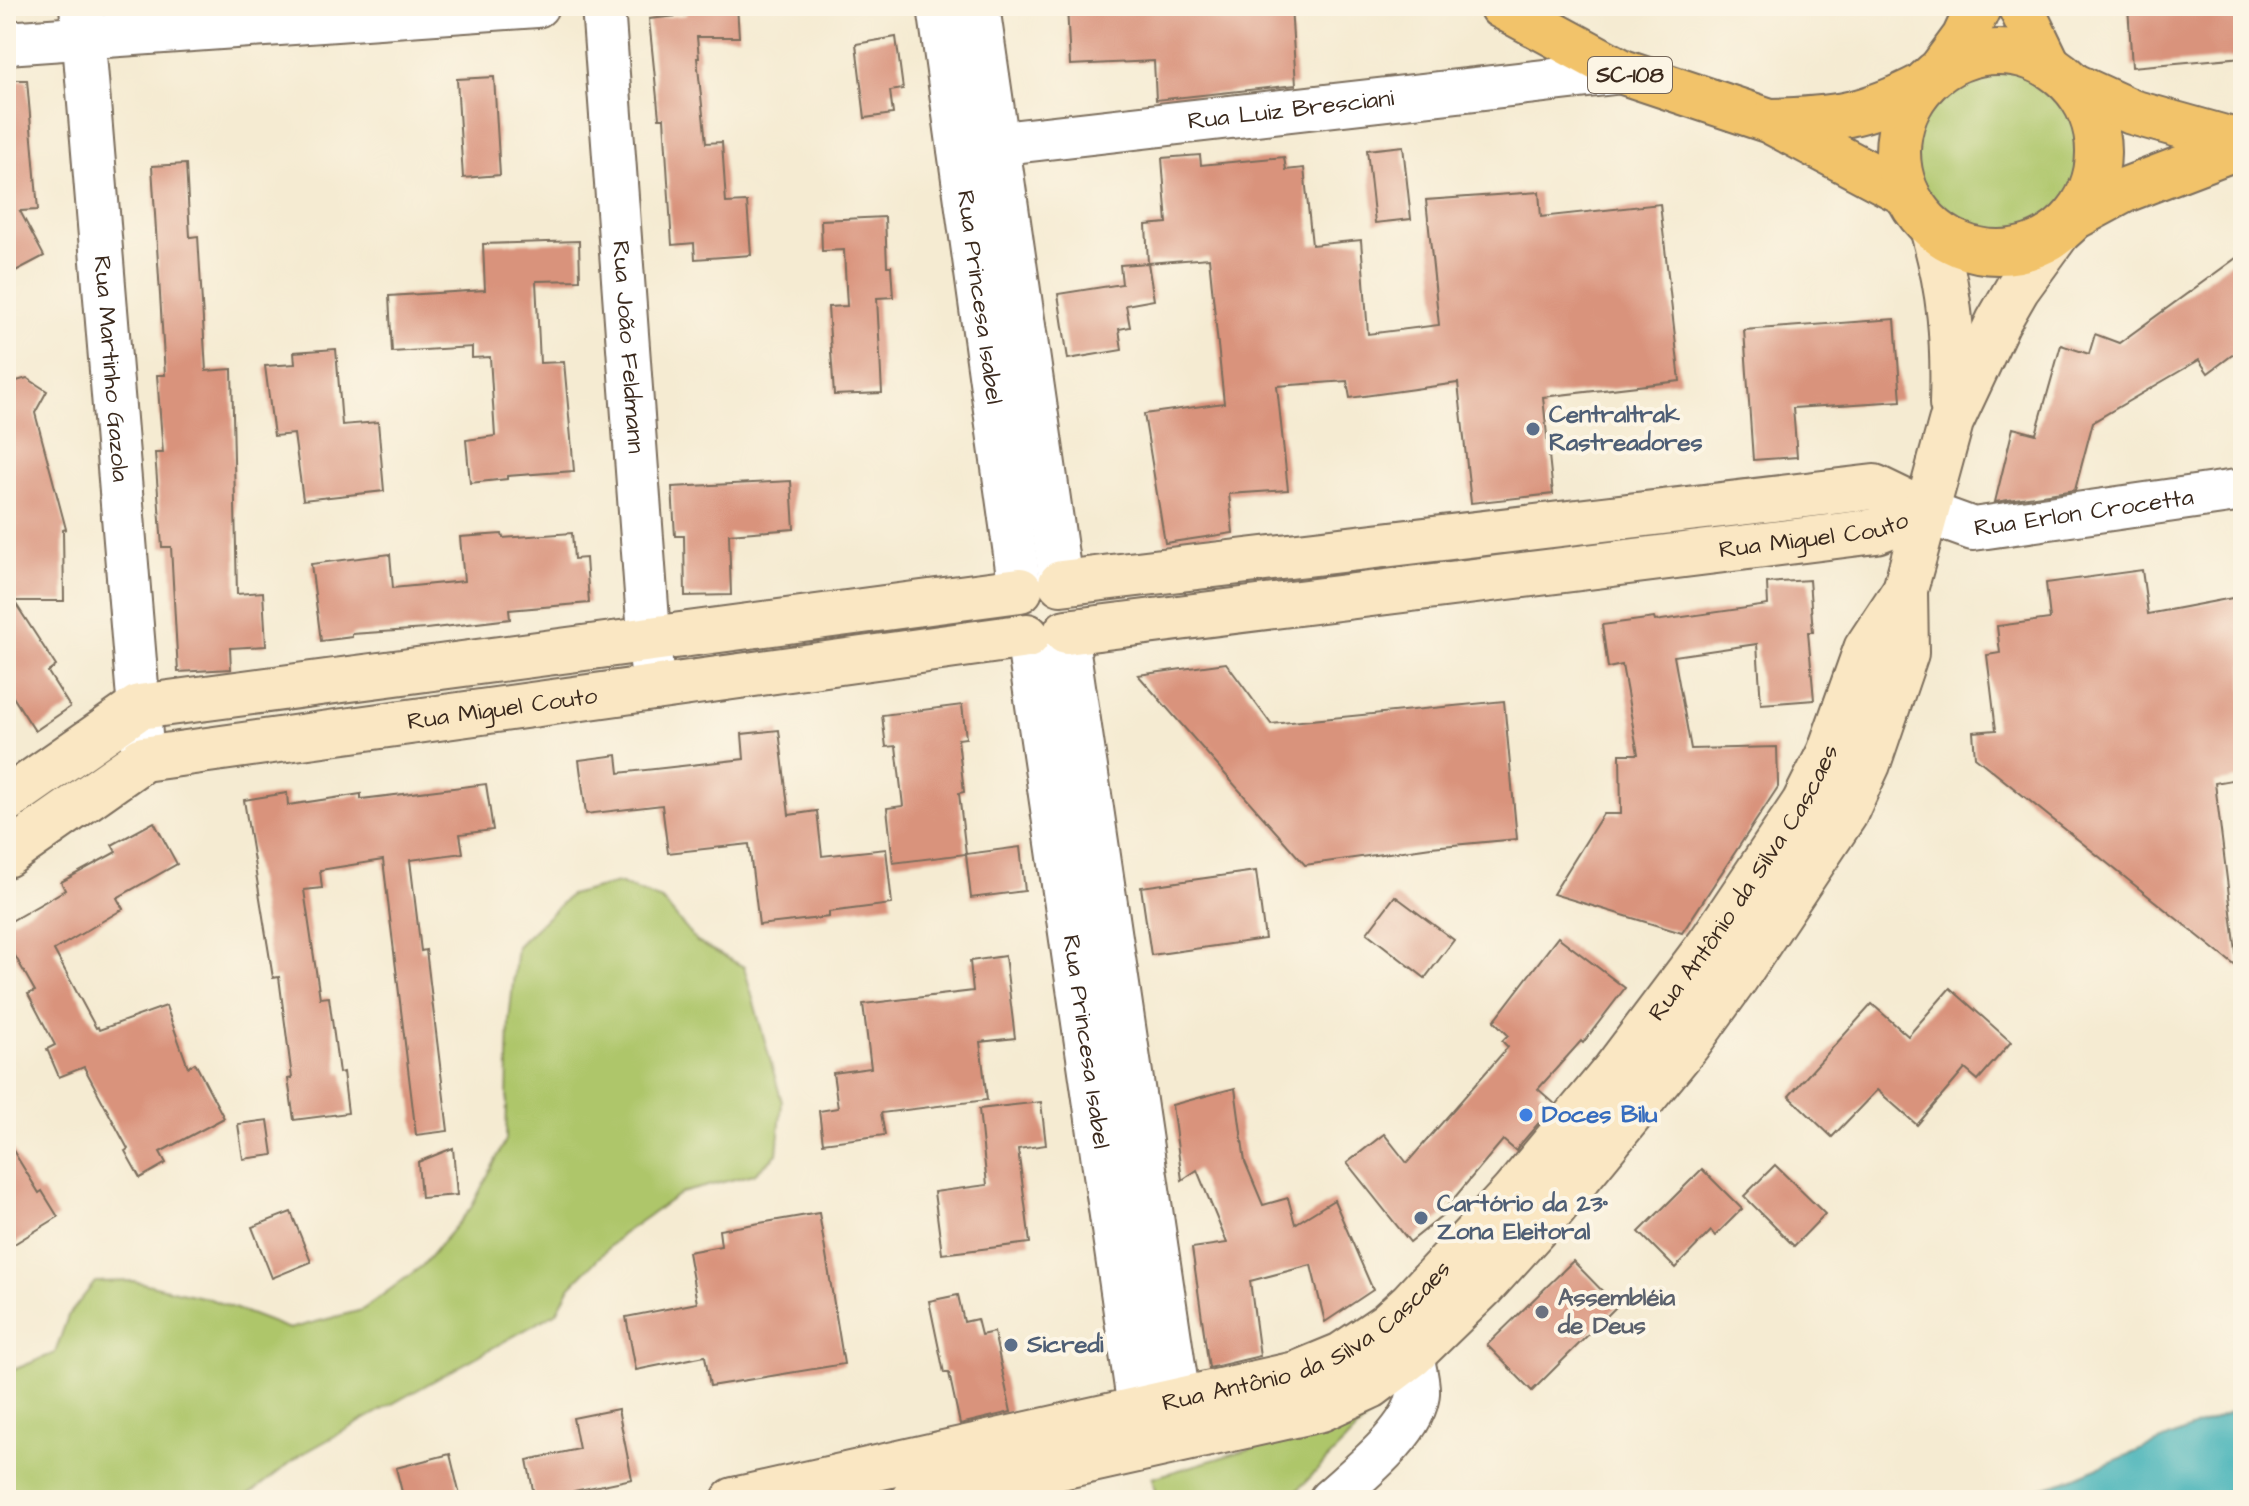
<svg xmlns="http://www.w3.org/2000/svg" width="2249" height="1506" font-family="'Architects Daughter',sans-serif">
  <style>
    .green { fill: #aec66b; stroke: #747844; stroke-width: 2 }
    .water { fill: #40b1b7; stroke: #3e6e6a; stroke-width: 2 }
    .building { fill: #d9937b }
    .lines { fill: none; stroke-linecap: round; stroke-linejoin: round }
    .street-casing { stroke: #7c6e5d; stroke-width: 46 }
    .secondary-casing { stroke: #7c6e5d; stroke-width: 48 }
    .primary-casing { stroke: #7c6e5d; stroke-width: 48 }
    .street { stroke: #fff; stroke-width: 42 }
    .secondary { stroke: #fae7c3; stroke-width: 44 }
    .primary { stroke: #f2c36a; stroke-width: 44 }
    .service-dot { fill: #5c6f8a; stroke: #fcf5e5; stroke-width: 3 }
    .shop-dot { fill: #3f7fe0; stroke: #fcf5e5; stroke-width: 3 }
    .worship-dot { fill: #6b7280; stroke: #fcf5e5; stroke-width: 3 }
    .labels { text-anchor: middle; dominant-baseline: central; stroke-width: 8; stroke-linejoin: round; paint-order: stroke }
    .shield { fill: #fcf5e5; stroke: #75675a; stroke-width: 2 }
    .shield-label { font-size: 22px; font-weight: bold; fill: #3b2a1e }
    .street-label { font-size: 24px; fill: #3b2a1e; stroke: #fcf5e5 }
    .service-label { font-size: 24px; font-weight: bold; fill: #4e5e75; stroke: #fcf5e5; text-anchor: start }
    .shop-label { font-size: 24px; font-weight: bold; fill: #366cbe; stroke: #fcf5e5; text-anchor: start }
    .worship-label { font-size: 24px; font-weight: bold; fill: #5b616d; stroke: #fcf5e5; text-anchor: start }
  </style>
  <rect width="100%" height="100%" fill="#fcf5e5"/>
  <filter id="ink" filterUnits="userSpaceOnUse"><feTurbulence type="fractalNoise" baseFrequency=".0125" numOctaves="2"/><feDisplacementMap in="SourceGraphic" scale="16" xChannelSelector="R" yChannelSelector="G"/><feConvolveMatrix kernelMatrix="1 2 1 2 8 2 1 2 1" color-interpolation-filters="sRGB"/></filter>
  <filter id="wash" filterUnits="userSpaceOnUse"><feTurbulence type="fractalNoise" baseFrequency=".006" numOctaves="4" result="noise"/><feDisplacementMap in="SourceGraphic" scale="32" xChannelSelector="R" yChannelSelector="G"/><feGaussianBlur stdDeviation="1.8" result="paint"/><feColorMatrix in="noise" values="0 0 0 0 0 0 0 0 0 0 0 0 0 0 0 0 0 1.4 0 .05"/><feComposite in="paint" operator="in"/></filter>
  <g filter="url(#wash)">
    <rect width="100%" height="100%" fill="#f5ebd2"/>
    <!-- green -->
    <g class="green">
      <circle cx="2000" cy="154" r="84"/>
      <path d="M 618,883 L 662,900 L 697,942 L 744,967 L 782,1102 L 777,1154 L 754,1174 L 681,1193 L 621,1235 L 569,1288 L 557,1312 L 299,1456 L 242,1500 L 6,1500 L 6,1373 L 55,1353 L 68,1316 L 95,1282 L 134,1281 L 210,1299 L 289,1329 L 362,1310 L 422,1266 L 471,1208 L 506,1140 L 509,1021 L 517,946 L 570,895 Z"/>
      <path d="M 1374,1412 L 1288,1500 L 1157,1500 L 1152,1478 Z"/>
    </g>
    <!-- water -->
    <path class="water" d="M 2243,1407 L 2243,1500 L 1999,1500 L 2066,1481 Z"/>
    <g id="blocks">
      <!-- building -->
      <g class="building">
        <path d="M 686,6 L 737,6 L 739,37 L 697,37 L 699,58 L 697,58 L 706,143 L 722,142 L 726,203 L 747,202 L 751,255 L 695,259 L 694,243 L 672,245 L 664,118 L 659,118 L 649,19 L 686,15 Z"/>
        <path d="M 1067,6 L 1291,6 L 1296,85 L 1156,100 L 1154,61 L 1070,65 Z"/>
        <path d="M 2128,6 L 2243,6 L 2243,57 L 2132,67 Z"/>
        <path d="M 896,37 L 903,89 L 890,91 L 893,114 L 865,118 L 856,44 Z"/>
        <path d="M 494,77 L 500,175 L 463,178 L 457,79 Z"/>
        <path d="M 6,80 L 27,80 L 38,210 L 20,211 L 44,256 L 6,276 Z"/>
        <path d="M 1403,146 L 1411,219 L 1375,223 L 1367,150 Z"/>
        <path d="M 1200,155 L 1201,165 L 1284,157 L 1286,170 L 1304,168 L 1312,245 L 1361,240 L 1368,334 L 1439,325 L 1426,200 L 1539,192 L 1541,217 L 1660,204 L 1680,381 L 1543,397 L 1553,494 L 1471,503 L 1458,383 L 1350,398 L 1347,381 L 1277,386 L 1288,490 L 1229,494 L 1233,533 L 1165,543 L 1144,414 L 1224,403 L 1209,258 L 1148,263 L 1146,225 L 1167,223 L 1162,158 Z"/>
        <path d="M 186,164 L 190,237 L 198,236 L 206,371 L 232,369 L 237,594 L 263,592 L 266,646 L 230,648 L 231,669 L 178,672 L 171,547 L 162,547 L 155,453 L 163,453 L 157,375 L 165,375 L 152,166 Z"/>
        <path d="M 885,217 L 887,266 L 891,266 L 893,297 L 877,298 L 882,393 L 834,395 L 828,307 L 847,306 L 844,250 L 822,251 L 821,220 Z"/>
        <path d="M 579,241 L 580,280 L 536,281 L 540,363 L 564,362 L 574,471 L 507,476 L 507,479 L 470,483 L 466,440 L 495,436 L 490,357 L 472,358 L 472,347 L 392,352 L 389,296 L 485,290 L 483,244 Z"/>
        <path d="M 2243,253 L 2243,347 L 2208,373 L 2199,360 L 2093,422 L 2075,490 L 1995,502 L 2013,428 L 2036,434 L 2061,345 L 2089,354 L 2095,334 L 2119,343 Z"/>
        <path d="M 1148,263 L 1154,300 L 1126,305 L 1130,327 L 1119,329 L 1122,350 L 1068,359 L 1058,294 L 1122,284 L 1120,265 Z"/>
        <path d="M 1895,319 L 1901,401 L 1793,408 L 1797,457 L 1753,460 L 1744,330 Z"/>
        <path d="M 336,349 L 342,425 L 378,422 L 384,491 L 303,500 L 294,434 L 274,436 L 265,366 L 295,364 L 294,352 Z"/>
        <path d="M 27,378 L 47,391 L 35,413 L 66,529 L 63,530 L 64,601 L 14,601 L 56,666 L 48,672 L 70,707 L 35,731 L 6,686 L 6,384 Z"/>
        <path d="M 791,481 L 794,529 L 729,534 L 731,595 L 685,596 L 684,536 L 675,536 L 672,487 Z"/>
        <path d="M 572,533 L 574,559 L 586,558 L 589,603 L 509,610 L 510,619 L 426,629 L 352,634 L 352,637 L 321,641 L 311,564 L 390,554 L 393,588 L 464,581 L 460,537 L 502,534 L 503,538 Z"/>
        <path d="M 2142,570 L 2148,614 L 2243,596 L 2243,778 L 2215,783 L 2238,968 L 1975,757 L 1973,732 L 1996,730 L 1987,655 L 2000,653 L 1997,626 L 2050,619 L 2046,583 Z"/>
        <path d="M 1809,580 L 1813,632 L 1808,632 L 1814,700 L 1761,704 L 1757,644 L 1674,656 L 1691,749 L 1777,747 L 1778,783 L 1778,787 L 1682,933 L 1553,894 L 1603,814 L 1621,814 L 1620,754 L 1638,754 L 1622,665 L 1608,668 L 1602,625 L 1654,618 L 1655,621 L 1768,605 L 1767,583 Z"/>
        <path d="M 1226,663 L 1271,724 L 1504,701 L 1517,839 L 1431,847 L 1305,865 L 1138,675 Z"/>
        <path d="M 962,705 L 966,738 L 958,739 L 964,792 L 959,793 L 966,854 L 893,863 L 887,808 L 903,806 L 896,746 L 886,747 L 882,715 Z"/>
        <path d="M 779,730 L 789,815 L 817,811 L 822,856 L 886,849 L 892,904 L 829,912 L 829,917 L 759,925 L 749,844 L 668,853 L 662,805 L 586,814 L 579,760 L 617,755 L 619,773 L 744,759 L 742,734 Z"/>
        <path d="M 486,784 L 493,830 L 460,834 L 463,853 L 410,860 L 421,951 L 426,950 L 448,1131 L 416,1135 L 383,860 L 320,870 L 322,888 L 304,890 L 320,998 L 329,997 L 339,1073 L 343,1072 L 348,1113 L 294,1120 L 288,1079 L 292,1078 L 279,977 L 273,978 L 244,800 L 287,793 L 288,805 L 361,794 L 361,799 Z"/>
        <path d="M 154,822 L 177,864 L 117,898 L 123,909 L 54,950 L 96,1028 L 98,1027 L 99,1030 L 166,1006 L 188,1067 L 195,1063 L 224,1118 L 160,1152 L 166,1163 L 140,1178 L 125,1151 L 128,1149 L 84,1067 L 59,1077 L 47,1049 L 55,1045 L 28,994 L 35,991 L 6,940 L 6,924 L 65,890 L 61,882 L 116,852 L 112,845 Z"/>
        <path d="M 1020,847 L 1025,891 L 971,898 L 966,854 Z"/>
        <path d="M 1256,871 L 1265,939 L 1151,955 L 1141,887 Z"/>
        <path d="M 1395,896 L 1454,940 L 1425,978 L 1367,933 Z"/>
        <path d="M 1558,937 L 1625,988 L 1583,1043 L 1581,1041 L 1538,1089 L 1555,1104 L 1518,1147 L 1516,1151 L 1503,1140 L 1444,1210 L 1446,1213 L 1410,1242 L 1347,1163 L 1384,1134 L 1407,1163 L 1508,1047 L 1502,1041 L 1508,1035 L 1494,1021 Z"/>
        <path d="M 1005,956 L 1015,1038 L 980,1042 L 987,1100 L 881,1113 L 885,1135 L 823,1143 L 819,1111 L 838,1108 L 833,1073 L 871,1068 L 863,1004 L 973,991 L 970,961 Z"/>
        <path d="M 1950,988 L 2011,1042 L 1978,1080 L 1965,1069 L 1917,1125 L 1877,1090 L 1832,1137 L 1789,1096 L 1872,1004 L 1908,1036 Z"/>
        <path d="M 1235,1088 L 1245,1162 L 1263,1205 L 1288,1198 L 1295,1224 L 1334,1200 L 1373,1290 L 1325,1322 L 1311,1265 L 1250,1281 L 1260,1356 L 1209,1368 L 1192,1248 L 1227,1243 L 1197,1170 L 1182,1180 L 1172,1105 Z"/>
        <path d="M 1041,1102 L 1046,1145 L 1018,1149 L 1030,1243 L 942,1254 L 934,1192 L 987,1185 L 979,1109 Z"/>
        <path d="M 268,1120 L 273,1155 L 243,1159 L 238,1124 Z"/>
        <path d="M 6,1139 L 39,1193 L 42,1191 L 58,1217 L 6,1249 Z"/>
        <path d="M 453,1148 L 457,1195 L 421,1198 L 418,1162 Z"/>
        <path d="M 1775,1165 L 1825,1214 L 1794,1246 L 1744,1196 Z"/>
        <path d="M 1702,1169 L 1742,1209 L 1715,1236 L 1711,1231 L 1675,1268 L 1639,1232 Z"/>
        <path d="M 291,1212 L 311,1262 L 272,1278 L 252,1227 Z"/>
        <path d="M 819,1213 L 844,1364 L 710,1386 L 705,1356 L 636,1370 L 626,1317 L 697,1303 L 688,1252 L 721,1246 L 719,1230 Z"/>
        <path d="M 1573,1261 L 1617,1306 L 1532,1391 L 1487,1345 Z"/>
        <path d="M 958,1295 L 964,1322 L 977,1319 L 981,1335 L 994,1332 L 1011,1412 L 960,1424 L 949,1373 L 944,1373 L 929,1301 Z"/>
        <path d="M 618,1409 L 632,1479 L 574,1491 L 576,1500 L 535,1500 L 527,1460 L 579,1449 L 573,1418 Z"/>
        <path d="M 450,1454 L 461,1500 L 404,1500 L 396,1468 Z"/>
      </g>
    </g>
  </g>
  <g filter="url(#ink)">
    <use href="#blocks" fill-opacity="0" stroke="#7c6e5d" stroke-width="2"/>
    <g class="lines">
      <!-- street casing -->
      <g class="street-casing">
        <g id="street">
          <path id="s1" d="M 81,6 L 143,759"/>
          <path id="s2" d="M 603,6 L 653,689"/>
          <path id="s3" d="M 939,6 L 1020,590"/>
          <path d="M 978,6 L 1061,583"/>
          <path d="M 6,43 L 537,6"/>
          <path id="s4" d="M 959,148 L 1623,72"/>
          <path id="s5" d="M 1926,512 L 1973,529 L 2243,490"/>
          <path d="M 1066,632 L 1184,1434"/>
          <path id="s6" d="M 1027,636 L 1144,1443"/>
          <path d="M 1330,1500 C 1356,1476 1416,1430 1418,1393 C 1419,1382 1414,1367 1412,1355"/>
        </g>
      </g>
      <!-- secondary casing -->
      <g class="secondary-casing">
        <g id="secondary">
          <path d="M 1932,228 C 1950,291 1954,339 1952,404"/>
          <path d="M 1061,583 L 1874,487 L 1926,512"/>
          <path id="s7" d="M 1066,632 L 1876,531 L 1926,512"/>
          <path d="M 6,800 L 139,707 L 1020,590"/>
          <path id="s8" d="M 6,855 L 143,759 L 1027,636"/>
          <path id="s9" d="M 734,1500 L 1296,1374 L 1342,1355 L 1388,1324 L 1411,1303 L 1513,1193 L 1615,1070 L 1709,945 L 1804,803 L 1829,753 L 1866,649 L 1905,590"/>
          <path d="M 913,1500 L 1321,1409 L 1371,1386 L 1412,1355 L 1484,1285 L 1552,1210 L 1688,1044 L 1735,979 L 1845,814 L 1868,764 L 1906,653 L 1905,590 L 1951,422 L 1998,322 L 2017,289 L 2057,234"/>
        </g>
      </g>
      <!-- primary casing -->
      <g class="primary-casing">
        <g id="primary">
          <path d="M 1501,6 L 1623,72 L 1770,121 L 1907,194"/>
          <path d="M 2020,6 L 2048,64"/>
          <circle cx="1998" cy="152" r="100"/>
          <path d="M 1942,68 L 1964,38 L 1979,6"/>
          <path d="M 2075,86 L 2132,112 L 2243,143"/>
          <path d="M 1771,121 C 1835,119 1864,116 1922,86"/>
          <path d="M 2077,216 L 2125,190 L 2243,145"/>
        </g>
      </g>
      <!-- street -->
      <use href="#street" class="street"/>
      <!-- secondary -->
      <use href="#secondary" class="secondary"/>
      <!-- primary -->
      <use href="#primary" class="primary"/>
    </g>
  </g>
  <!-- markers -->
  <g class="service-dot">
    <circle cx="1533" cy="429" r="8"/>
    <circle cx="1421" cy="1218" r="8"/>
    <circle cx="1011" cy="1345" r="8"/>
  </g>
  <circle class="shop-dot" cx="1526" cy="1115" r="8"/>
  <circle class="worship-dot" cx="1542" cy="1312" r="8"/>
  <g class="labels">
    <!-- shield labels -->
    <rect class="shield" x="1588" y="57" width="84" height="36" rx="6"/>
    <g class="shield-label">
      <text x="1630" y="75">SC-108</text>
    </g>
    <!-- street labels -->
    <g class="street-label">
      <text stroke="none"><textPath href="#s4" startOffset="334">Rua Luiz Bresciani</textPath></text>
      <text stroke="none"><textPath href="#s3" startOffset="294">Rua Princesa Isabel</textPath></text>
      <text stroke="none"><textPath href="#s2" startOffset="342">Rua João Feldmann</textPath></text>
      <text stroke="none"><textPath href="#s1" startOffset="364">Rua Martinho Gazola</textPath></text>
      <text stroke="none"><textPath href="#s5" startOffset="162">Rua Erlon Crocetta</textPath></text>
      <text stroke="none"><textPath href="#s7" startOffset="754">Rua Miguel Couto</textPath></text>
      <text stroke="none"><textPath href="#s8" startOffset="530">Rua Miguel Couto</textPath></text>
      <text stroke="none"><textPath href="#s9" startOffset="1250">Rua Antônio da Silva Cascaes</textPath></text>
      <text stroke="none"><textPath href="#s6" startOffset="410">Rua Princesa Isabel</textPath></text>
      <text stroke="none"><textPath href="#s9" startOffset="602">Rua Antônio da Silva Cascaes</textPath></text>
    </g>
    <!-- service labels -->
    <g class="service-label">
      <text x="1549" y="415">Centraltrak<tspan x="1549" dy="28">Rastreadores</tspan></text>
      <text x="1437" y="1204">Cartório da 23°<tspan x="1437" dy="28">Zona Eleitoral</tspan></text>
      <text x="1027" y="1345">Sicredi</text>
    </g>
    <!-- shop labels -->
    <g class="shop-label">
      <text x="1542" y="1115">Doces Bilu</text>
    </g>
    <!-- worship labels -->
    <g class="worship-label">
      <text x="1558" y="1298">Assembléia<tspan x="1558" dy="28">de Deus</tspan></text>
    </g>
  </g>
  <!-- margin -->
  <rect width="2249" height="1506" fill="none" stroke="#fcf5e5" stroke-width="32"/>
</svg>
